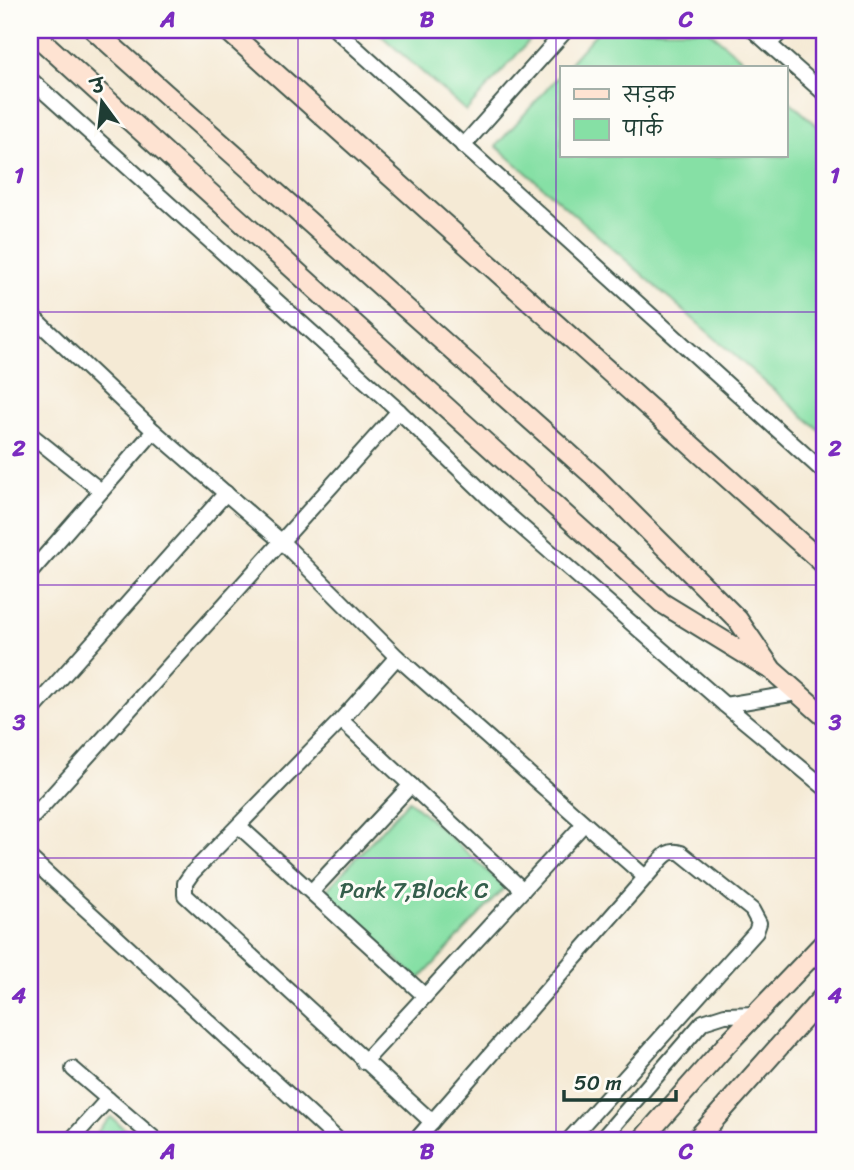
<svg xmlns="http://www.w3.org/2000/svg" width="854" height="1170" font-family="Sriracha,'Playpen Sans Deva',sans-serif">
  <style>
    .green { fill: #86e0a5; stroke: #528e6c; stroke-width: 2 }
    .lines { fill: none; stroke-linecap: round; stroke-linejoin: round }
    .street-casing { stroke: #3f574c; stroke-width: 18 }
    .secondary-casing { stroke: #3f574c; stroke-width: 23 }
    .street { stroke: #fff; stroke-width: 14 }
    .secondary { stroke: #fee3d2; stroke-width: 19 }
    .grid { fill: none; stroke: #7b2cbf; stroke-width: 2; stroke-opacity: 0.55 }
    .labels { text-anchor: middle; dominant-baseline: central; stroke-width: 6; stroke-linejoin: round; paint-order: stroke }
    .park-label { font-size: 23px; fill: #345e4b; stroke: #fdfcf7 }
    .neatline { fill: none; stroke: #7b2cbf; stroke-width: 2.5 }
    .grid-label { font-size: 23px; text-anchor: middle; font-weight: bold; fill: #7b2cbf }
  </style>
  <rect width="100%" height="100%" fill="#fdfcf7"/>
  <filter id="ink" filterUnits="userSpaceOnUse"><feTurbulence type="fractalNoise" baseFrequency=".0143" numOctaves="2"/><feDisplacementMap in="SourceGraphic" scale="14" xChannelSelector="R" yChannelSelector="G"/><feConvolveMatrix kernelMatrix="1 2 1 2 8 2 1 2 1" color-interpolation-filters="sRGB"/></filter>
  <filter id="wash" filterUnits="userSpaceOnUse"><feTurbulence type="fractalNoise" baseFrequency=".00686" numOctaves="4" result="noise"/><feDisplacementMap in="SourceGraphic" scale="28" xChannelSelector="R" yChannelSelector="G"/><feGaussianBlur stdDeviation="1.57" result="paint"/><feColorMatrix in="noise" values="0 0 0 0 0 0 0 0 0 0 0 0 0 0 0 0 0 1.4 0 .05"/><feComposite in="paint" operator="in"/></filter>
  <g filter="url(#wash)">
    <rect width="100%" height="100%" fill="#f5ead5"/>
    <!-- green -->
    <g class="green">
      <path d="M 375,30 L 539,30 L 466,111 Z"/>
      <path d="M 599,30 L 708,30 L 752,68 L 565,68 Z"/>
      <path d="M 562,72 L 562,156 L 786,156 L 786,98 L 824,132 L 824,434 L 496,146 Z"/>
      <path d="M 409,800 L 505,887 L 419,980 L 324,893 Z"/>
      <path d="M 111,1117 L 137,1140 L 90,1140 Z"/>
    </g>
  </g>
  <g filter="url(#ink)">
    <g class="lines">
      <!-- street casing -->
      <g class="street-casing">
        <g id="street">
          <path d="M 336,30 L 824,472"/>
          <path d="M 753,30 L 824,93"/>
          <path d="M 769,44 L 783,30"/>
          <path d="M 30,79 L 399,411 L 491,500 L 725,705 L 824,787"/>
          <path d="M 463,146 L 566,30"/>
          <path d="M 30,314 L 154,431 L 282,542 L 397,657 L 645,877"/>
          <path d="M 30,434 L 101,491"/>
          <path d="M 30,573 L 154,431"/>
          <path d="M 397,657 L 341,720 L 192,873 L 185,883 L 185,895 L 432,1122"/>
          <path d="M 725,705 L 797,693"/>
          <path d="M 30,713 L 226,493"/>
          <path d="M 341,720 L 523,890"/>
          <path d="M 30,820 L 399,411"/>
          <path d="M 240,827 L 425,996"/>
          <path d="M 30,858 L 338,1140"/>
          <path d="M 312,891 L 411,785"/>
          <path d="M 364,1062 L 583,825"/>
          <path d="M 73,1069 L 156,1140"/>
          <path d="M 71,1140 L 108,1099"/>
          <path d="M 416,1140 L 658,863 C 665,855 670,849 681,853 L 752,910 L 759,923 L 756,932 L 569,1140"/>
          <path d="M 601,1140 L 703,1022 L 725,1015 L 756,1014"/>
        </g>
      </g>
      <!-- secondary casing -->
      <g class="secondary-casing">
        <g id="secondary">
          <path d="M 30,30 L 662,603 L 768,668"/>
          <path d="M 94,30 L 595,477 L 738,620 L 772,670 L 824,716"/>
          <path d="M 227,30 L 824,564"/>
          <path d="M 642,1140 L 727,1044 L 824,943"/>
          <path d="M 696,1140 L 824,996"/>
        </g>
      </g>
      <!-- street -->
      <use href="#street" class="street"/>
      <!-- secondary -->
      <use href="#secondary" class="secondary"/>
    </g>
  </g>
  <!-- grid -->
  <path class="grid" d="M 298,30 L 298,1140M 556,30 L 556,1140M 30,312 L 824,312M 30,585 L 824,585M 30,858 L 824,858"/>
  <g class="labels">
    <!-- park labels -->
    <g class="park-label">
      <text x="414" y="890">Park 7,Block C</text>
    </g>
  </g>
  <!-- margin -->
  <rect width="854" height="1170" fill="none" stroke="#fdfcf7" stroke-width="77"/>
  <!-- legend -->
  <rect x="560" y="66" width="228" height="91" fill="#fdfcf7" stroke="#a4b0a9" stroke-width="2"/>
  <rect x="574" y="89" width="35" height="10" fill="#fee3d2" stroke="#a4b0a9" stroke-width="2"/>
  <text x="623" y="102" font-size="21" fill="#1f3d34">सड़क</text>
  <rect x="574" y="119" width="35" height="21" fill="#86e0a5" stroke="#a4b0a9" stroke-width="2"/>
  <text x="623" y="136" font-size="21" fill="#1f3d34">पार्क</text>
  <!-- north arrow -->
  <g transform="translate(102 102) rotate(345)" stroke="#fdfcf7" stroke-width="5" paint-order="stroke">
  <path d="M0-5L12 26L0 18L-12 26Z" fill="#1f3d34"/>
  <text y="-10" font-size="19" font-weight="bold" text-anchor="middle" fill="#1f3d34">उ</text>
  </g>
  <!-- scale -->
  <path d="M564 1090v10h112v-10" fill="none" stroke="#1f3d34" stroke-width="3.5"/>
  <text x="574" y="1090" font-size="21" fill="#1f3d34" stroke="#fdfcf7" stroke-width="5" paint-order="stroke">50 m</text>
  <rect x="38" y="38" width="778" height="1094" class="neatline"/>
  <g class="grid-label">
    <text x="168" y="27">A</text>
    <text x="427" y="27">B</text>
    <text x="686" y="27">C</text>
    <text x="19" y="183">1</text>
    <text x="835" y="183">1</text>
    <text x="19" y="456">2</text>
    <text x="835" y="456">2</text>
    <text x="19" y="730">3</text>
    <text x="835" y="730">3</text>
    <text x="19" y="1003">4</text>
    <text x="835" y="1003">4</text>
    <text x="168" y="1159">A</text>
    <text x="427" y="1159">B</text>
    <text x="686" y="1159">C</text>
  </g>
</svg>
